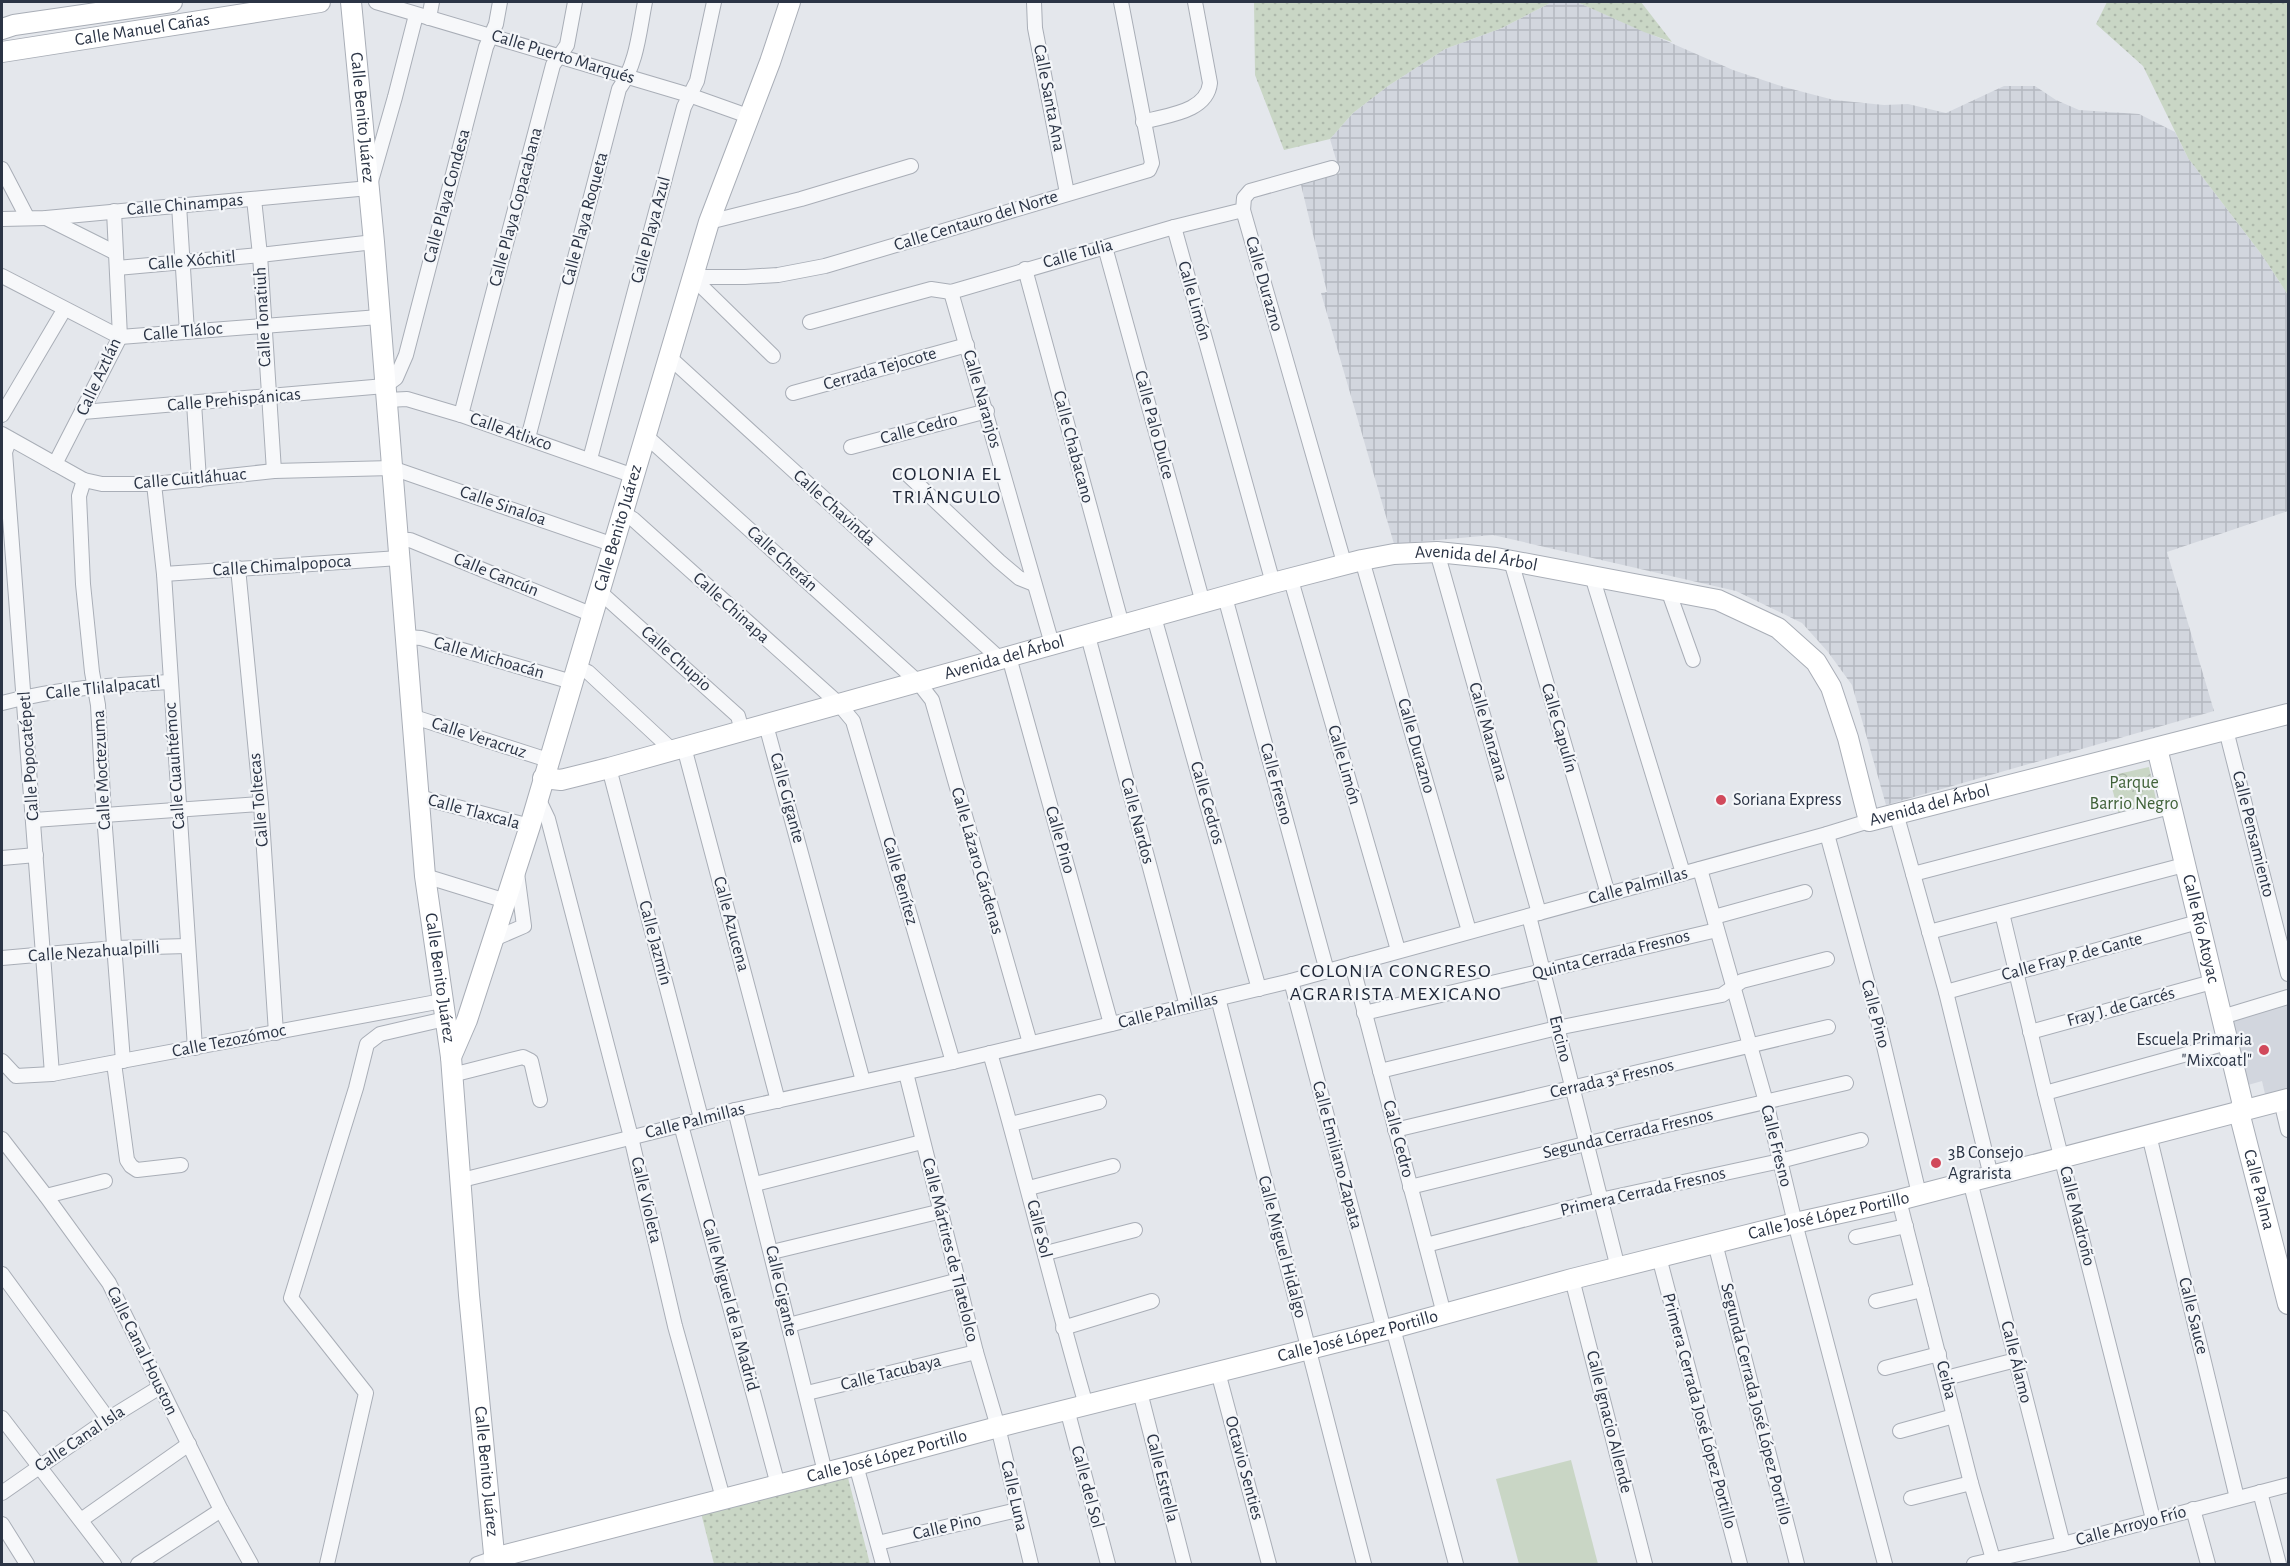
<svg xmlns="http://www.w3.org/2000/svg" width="2290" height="1566" font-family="'Alegreya Sans',sans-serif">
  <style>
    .built { fill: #d2d6de }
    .industrial { fill: url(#industrial-grid) }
    .grass { fill: url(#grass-dots) }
    .park { fill: url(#park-crowns) }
    .pitch { fill: #c9d6c5 }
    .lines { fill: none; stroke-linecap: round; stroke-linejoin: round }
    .street-casing { stroke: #a9aeb7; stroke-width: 16 }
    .secondary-casing { stroke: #a9aeb7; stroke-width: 22 }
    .street { stroke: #f7f8fa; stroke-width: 14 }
    .secondary { stroke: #fff; stroke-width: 20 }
    .poi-dot { fill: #d1495b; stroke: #f4f6f9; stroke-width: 2 }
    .labels { text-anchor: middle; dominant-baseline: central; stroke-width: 4.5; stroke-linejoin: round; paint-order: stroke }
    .street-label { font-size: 18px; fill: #2b3445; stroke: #f4f6f9 }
    .park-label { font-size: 18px; fill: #3f6138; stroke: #f4f6f9 }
    .poi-label { font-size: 18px; fill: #2b3445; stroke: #f4f6f9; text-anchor: start }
    .neighbourhood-label { font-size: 20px; letter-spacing: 1.5px; fill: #1d2536; stroke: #f4f6f9 }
  </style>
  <defs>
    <pattern id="industrial-grid" width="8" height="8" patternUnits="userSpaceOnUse" patternTransform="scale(1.5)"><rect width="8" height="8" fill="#d2d6de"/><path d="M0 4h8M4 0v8" fill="none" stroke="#b4b8c0"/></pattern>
    <pattern id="grass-dots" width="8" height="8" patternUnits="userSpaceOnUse" patternTransform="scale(1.5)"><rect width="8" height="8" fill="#c9d6c5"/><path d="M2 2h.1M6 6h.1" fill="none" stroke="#adb8ab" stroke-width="1.8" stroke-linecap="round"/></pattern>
    <pattern id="park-crowns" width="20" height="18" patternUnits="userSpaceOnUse" patternTransform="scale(1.5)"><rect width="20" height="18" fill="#c9d6c5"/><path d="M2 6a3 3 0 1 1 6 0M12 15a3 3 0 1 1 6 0" fill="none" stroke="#adb8ab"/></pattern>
  </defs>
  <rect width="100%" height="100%" fill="#e4e7ec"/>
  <!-- built -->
  <path class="built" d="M 2288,1005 L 2288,1089 L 2265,1094 L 2262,1081 L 2248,1085 L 2232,1018 Z"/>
  <!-- industrial -->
  <path class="industrial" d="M 1552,2 L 1577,2 L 1733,70 L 1784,87 L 1834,100 L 1884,105 L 1908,104 L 1946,113 L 2004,86 L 2035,86 L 2056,100 L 2079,110 L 2139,114 L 2175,132 L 2188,158 L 2262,255 L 2288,295 L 2288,511 L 2167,552 L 2214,711 L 1886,805 L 1852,685 L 1828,652 L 1802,623 L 1736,591 L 1493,535 L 1394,544 L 1321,293 L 1327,292 L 1301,185 L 1340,173 L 1330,139 L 1353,113 L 1388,86 L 1445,49 L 1502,28 Z"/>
  <!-- grass -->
  <g class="grass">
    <path d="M 1254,2 L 1552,2 L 1502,28 L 1445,49 L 1388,86 L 1353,113 L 1330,139 L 1284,150 L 1255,75 Z"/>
    <path d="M 1577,2 L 1641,2 L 1672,42 L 1644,32 Z"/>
    <path d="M 2107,2 L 2288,2 L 2288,295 L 2262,255 L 2188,158 L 2143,66 L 2096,24 Z"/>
    <path d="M 846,1470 L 870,1564 L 714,1564 L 701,1513 Z"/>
  </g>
  <!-- park -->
  <path class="park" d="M 2149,767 L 2158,809 L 2120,819 L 2109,776 Z"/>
  <!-- pitch -->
  <path class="pitch" d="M 1571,1460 L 1598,1564 L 1519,1564 L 1496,1479 Z"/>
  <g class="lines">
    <!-- street casing -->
    <g class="street-casing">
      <g id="street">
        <path d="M 376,2 L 689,95 L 748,116"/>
        <path d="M 1034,2 L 1035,28 L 1067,193"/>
        <path d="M 429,18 L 432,2"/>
        <path d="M 1143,122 C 1167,115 1207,112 1210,83 L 1195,2"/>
        <path d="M 2,169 L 27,217"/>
        <path d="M 254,199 L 260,255 L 274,471"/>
        <path d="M 179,205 L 187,332"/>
        <path d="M 1243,210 L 1345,566"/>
        <path d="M 46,218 L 116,253"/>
        <path d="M 2,219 L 46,218 L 369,188 L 395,97 L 416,15"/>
        <path d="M 709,222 L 801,199 L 911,166"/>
        <path d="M 1174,227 L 1273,583"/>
        <path d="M 1105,247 L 1203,603"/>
        <path d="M 117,268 L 260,255 L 374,242"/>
        <path d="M 1025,269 L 1122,625"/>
        <path d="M 2,276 L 120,337 L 379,317"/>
        <path d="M 692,277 L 745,277 L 778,275 L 825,266 L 1149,170 L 1152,163 L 1121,2"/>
        <path d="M 692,277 L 773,356"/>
        <path d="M 951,292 L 1052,644"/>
        <path d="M 810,322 L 931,289 L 951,292 L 1174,227 L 1243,210 L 1244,198 L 1250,191 L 1332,168"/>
        <path d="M 668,356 L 1000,659"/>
        <path d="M 793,393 L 967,345"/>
        <path d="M 387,400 L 407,399 L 461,415 L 634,476"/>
        <path d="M 194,403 L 199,480"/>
        <path d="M 83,412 L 385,386 L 396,378 L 406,355 L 486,47 L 496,24 L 500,2"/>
        <path d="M 2,415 L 64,310"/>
        <path d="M 461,415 L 553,65 L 567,45 L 575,2"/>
        <path d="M 2,434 L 84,480 L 102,484 L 154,484 L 274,471 L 392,468 L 614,545"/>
        <path d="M 646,436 L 918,682 L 932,700 L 1030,1043"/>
        <path d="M 528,438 L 619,89 C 637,64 639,32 645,2"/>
        <path d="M 10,439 L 5,452 L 52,1074"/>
        <path d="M 851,447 L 987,411"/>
        <path d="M 590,459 L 684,107 L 697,81 L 714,2"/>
        <path d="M 55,464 L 120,337 L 114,211"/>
        <path d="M 908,475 L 999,561 L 1019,578 L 1034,584"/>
        <path d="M 84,480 L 79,496 L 83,584 L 92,672 L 98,705 L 104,815 L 123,1061"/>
        <path d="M 154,484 L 164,574 L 195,1048"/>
        <path d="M 623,513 L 633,519 L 838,703 L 853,721 L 953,1062"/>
        <path d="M 398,540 L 410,540 L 593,615"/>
        <path d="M 1437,552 L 1539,913"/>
        <path d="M 1362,560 L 1469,931"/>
        <path d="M 1511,561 L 1608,894"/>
        <path d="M 238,568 L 261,804 L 276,1033"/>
        <path d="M 164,574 L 399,558"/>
        <path d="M 1592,576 L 1683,873"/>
        <path d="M 1291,580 L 1398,950"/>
        <path d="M 1668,590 L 1693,660"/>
        <path d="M 601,593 L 738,716 L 742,731"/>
        <path d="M 1225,597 L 1327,971"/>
        <path d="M 1154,617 L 1259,989"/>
        <path d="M 1088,636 L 1187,1006"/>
        <path d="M 406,637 L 421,638 L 572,682"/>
        <path d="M 1009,657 L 1111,1024"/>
        <path d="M 577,667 L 588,672 L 672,750"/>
        <path d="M 2,703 C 57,688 113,685 170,682"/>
        <path d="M 411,716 L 548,760"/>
        <path d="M 766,725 L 863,1081"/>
        <path d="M 2226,730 L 2288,974"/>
        <path d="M 684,747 L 778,1101"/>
        <path d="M 609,768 L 701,1118"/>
        <path d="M 419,797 L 530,826"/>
        <path d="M 538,798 L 548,819 L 631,1137 L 675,1326 L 723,1498"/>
        <path d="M 1896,813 L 1946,992 L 1991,1176"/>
        <path d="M 34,820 L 261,804"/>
        <path d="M 1827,834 L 1878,1021 L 1919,1194"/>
        <path d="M 2,858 L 36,855"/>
        <path d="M 1700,869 L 1766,1102 L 1795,1223 L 1885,1564"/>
        <path d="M 1913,874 L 2170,807"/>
        <path d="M 425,876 L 506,901"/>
        <path d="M 2002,913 L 2045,1093 L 2153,1519"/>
        <path d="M 1529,916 L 1618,1268"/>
        <path d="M 1714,917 L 1805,892"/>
        <path d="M 1929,932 L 2184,865"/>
        <path d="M 494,939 L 524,926 L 517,873"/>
        <path d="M 2,958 L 115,948 L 187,946"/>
        <path d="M 1352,964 L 1444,1314"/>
        <path d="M 1291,981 L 1384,1330"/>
        <path d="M 1946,992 L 2198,922"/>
        <path d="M 1218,998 L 1364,1564"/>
        <path d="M 1364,1013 L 1717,930"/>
        <path d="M 2222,1017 L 2288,997"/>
        <path d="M 2030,1032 L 2212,982"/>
        <path d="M 990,1053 C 1024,1170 1052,1288 1086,1405"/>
        <path d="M 2,1061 L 16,1076 L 52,1074 L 442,1001"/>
        <path d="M 114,1063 L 127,1160 L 131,1166 L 137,1170 L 181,1165"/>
        <path d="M 1380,1071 L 1557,1028 L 1722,995 L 1742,981 L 1827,959"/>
        <path d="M 906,1073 L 976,1352 L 998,1427 L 1031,1564"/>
        <path d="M 452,1075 L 523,1057 L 531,1061 L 540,1100"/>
        <path d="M 2045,1093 L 2227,1043"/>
        <path d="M 2281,1101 L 2288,1130"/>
        <path d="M 735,1110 L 825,1472"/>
        <path d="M 1011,1124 L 1099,1102"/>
        <path d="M 681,1125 L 778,1485"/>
        <path d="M 1395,1130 L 1828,1027"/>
        <path d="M 2149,1135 L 2237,1498"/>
        <path d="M 2,1139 L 46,1196 L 109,1283 L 221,1510 L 251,1564"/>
        <path d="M 462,1180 L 681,1125 L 735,1110 L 953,1062 L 1291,981 L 1827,834 L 1869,821"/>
        <path d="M 1970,1181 L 2063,1544"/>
        <path d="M 755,1184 L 922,1142"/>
        <path d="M 1410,1187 L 1585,1144 L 1846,1083"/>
        <path d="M 1029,1188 L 1113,1166"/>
        <path d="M 46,1196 L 105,1181"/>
        <path d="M 1899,1200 L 1971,1483 L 1993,1559"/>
        <path d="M 1856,1237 L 1906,1226"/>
        <path d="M 1715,1243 L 1797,1564"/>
        <path d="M 1426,1245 L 1600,1200 L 1780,1161 L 1861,1140"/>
        <path d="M 772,1252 L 942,1211"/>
        <path d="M 1046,1253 L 1135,1230"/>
        <path d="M 1659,1257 L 1740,1564"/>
        <path d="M 2,1274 L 108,1419"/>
        <path d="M 1572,1279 L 1645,1564"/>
        <path d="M 1876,1301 L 1922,1290"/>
        <path d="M 789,1325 L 959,1280"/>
        <path d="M 1063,1328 L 1152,1301"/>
        <path d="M 1393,1328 L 1456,1564"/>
        <path d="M 1885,1368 L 1939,1354"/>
        <path d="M 1218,1372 L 1269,1564"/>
        <path d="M 1946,1378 L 2016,1360"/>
        <path d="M 1140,1392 L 1184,1564"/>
        <path d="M 807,1393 L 976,1352"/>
        <path d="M 1067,1409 L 1108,1564"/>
        <path d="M 2,1418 L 114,1564"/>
        <path d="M 1900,1431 L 1954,1416"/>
        <path d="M 856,1465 L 883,1564"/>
        <path d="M 2260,1492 L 2279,1564"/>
        <path d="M 2,1493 L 108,1419 L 160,1387"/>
        <path d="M 1911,1498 L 1971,1483"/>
        <path d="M 2193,1509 L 2208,1564"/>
        <path d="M 81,1520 L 189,1444"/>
        <path d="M 2,1524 L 27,1564"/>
        <path d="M 878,1543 L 1017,1510"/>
        <path d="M 138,1564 L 221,1510"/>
        <path d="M 327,1564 L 366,1393 L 291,1298 L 356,1088 L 367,1044 L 380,1034 L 445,1019"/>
        <path d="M 477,1564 L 494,1558"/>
        <path d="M 1974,1564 L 2063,1544 L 2288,1485"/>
      </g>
    </g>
    <!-- secondary casing -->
    <g class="secondary-casing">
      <g id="secondary">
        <path id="s1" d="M 351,2 L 374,242 L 425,876 L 451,1057 L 469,1295 L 495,1564"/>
        <path d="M 2,29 L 14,25 L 172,2"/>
        <path id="s2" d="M 2,52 L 320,2"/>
        <path id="s3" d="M 2157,748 L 2242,1101 L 2241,1120 L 2288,1304"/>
        <path id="s4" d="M 543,778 L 561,780 L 609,768 L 1273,583 L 1362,560 L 1394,554 L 1437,552 L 1496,558 L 1718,600 L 1778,628 L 1816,662 L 1831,687 L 1848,738 L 1869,821 L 2288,714"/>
        <path id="s5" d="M 451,1057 L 467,1020 L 530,826 L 709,222 L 770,62 L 790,2"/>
        <path id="s6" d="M 494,1558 L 856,1465 L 998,1427 L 1393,1328 L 1572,1279 L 1795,1223 L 1899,1200 L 2288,1099"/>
      </g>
    </g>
    <!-- street -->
    <use href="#street" class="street"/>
    <!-- secondary -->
    <use href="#secondary" class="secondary"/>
  </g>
  <!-- markers -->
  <g class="poi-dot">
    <circle cx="1721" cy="800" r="6"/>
    <circle cx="2264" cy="1050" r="6"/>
    <circle cx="1936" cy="1163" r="6"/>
  </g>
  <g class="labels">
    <!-- street labels -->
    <g class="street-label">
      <text stroke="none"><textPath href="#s2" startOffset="142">Calle Manuel Cañas</textPath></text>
      <text transform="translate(563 57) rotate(17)">Calle Puerto Marqués</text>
      <text transform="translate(1049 98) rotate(79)">Calle Santa Ana</text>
      <text stroke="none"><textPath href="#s1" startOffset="116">Calle Benito Juárez</textPath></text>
      <text transform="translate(447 196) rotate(-75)">Calle Playa Condesa</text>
      <text transform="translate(185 205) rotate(-5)">Calle Chinampas</text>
      <text transform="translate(516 207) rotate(-75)">Calle Playa Copacabana</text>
      <text transform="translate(585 219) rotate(-75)">Calle Playa Roqueta</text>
      <text transform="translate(976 221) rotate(-17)">Calle Centauro del Norte</text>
      <text transform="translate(651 230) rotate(-75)">Calle Playa Azul</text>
      <text transform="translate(1078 254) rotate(-15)">Calle Tulia</text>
      <text transform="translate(192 261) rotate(-5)">Calle Xóchitl</text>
      <text transform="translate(1264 284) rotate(74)">Calle Durazno</text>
      <text transform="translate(1194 301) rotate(74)">Calle Limón</text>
      <text transform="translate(263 317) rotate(-93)">Calle Tonatiuh</text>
      <text transform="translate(183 332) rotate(-5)">Calle Tláloc</text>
      <text transform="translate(880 369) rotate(-16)">Cerrada Tejocote</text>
      <text transform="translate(99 377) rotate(-65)">Calle Aztlán</text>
      <text transform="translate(982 399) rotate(74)">Calle Naranjos</text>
      <text transform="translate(234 400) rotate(-5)">Calle Prehispánicas</text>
      <text transform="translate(1154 425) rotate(75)">Calle Palo Dulce</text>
      <text transform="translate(919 429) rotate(-15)">Calle Cedro</text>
      <text transform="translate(511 432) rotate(19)">Calle Atlixco</text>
      <text transform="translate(1073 447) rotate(75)">Calle Chabacano</text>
      <text transform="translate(190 479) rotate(-5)">Calle Cuitláhuac</text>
      <text transform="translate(503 506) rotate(19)">Calle Sinaloa</text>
      <text transform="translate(834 508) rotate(42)">Calle Chavinda</text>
      <text stroke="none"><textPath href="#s5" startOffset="555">Calle Benito Juárez</textPath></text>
      <text transform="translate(782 559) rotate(42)">Calle Cherán</text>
      <text stroke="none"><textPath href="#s4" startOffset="964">Avenida del Árbol</textPath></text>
      <text transform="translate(282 566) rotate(-4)">Calle Chimalpopoca</text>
      <text transform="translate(496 575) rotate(22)">Calle Cancún</text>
      <text transform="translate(731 608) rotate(42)">Calle Chinapa</text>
      <text transform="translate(489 658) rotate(16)">Calle Michoacán</text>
      <text stroke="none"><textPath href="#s4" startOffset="478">Avenida del Árbol</textPath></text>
      <text transform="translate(676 659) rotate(42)">Calle Chupio</text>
      <text transform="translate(103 688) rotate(-6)">Calle Tlilalpacatl</text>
      <text transform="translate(1559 728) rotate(74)">Calle Capulín</text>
      <text transform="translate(1488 732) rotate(74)">Calle Manzana</text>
      <text transform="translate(479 738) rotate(18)">Calle Veracruz</text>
      <text transform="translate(1416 746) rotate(74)">Calle Durazno</text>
      <text transform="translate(29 756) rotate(-94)">Calle Popocatépetl</text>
      <text transform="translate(1344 765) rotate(74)">Calle Limón</text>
      <text transform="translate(175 766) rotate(-94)">Calle Cuauhtémoc</text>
      <text transform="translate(102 770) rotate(-93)">Calle Moctezuma</text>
      <text transform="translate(1276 784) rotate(75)">Calle Fresno</text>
      <text transform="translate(787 798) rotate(75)">Calle Gigante</text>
      <text transform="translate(259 800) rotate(-95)">Calle Toltecas</text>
      <text stroke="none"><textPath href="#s4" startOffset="1558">Avenida del Árbol</textPath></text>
      <text transform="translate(1207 803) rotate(74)">Calle Cedros</text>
      <text transform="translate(474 812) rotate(15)">Calle Tlaxcala</text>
      <text transform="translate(1137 821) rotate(75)">Calle Nardos</text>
      <text transform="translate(2253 834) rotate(76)">Calle Pensamiento</text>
      <text transform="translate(1060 840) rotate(74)">Calle Pino</text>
      <text transform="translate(977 861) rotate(74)">Calle Lázaro Cárdenas</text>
      <text transform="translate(900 881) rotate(74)">Calle Benítez</text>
      <text transform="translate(1638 886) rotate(-15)">Calle Palmillas</text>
      <text transform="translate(731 924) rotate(75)">Calle Azucena</text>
      <text stroke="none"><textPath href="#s3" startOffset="186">Calle Río Atoyac</textPath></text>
      <text transform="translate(655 943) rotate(75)">Calle Jazmín</text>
      <text transform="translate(94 952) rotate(-4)">Calle Nezahualpilli</text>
      <text transform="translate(1611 955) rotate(-14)">Quinta Cerrada Fresnos</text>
      <text transform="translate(2072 957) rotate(-15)">Calle Fray P. de Gante</text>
      <text stroke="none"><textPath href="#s1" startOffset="980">Calle Benito Juárez</textPath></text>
      <text transform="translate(2121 1007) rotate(-15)">Fray J. de Garcés</text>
      <text transform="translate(1168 1011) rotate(-14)">Calle Palmillas</text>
      <text transform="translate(1875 1014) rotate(75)">Calle Pino</text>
      <text transform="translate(1560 1039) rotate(76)">Encino</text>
      <text transform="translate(229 1041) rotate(-11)">Calle Tezozómoc</text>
      <text transform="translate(1612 1079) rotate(-13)">Cerrada 3ª Fresnos</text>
      <text transform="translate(695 1121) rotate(-14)">Calle Palmillas</text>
      <text transform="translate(1628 1134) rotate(-13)">Segunda Cerrada Fresnos</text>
      <text transform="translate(1398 1139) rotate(75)">Calle Cedro</text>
      <text transform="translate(1776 1146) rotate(76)">Calle Fresno</text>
      <text transform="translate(1337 1155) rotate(75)">Calle Emiliano Zapata</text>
      <text stroke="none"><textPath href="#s3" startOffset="454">Calle Palma</textPath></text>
      <text transform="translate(1643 1192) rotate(-13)">Primera Cerrada Fresnos</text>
      <text transform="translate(646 1200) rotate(77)">Calle Violeta</text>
      <text stroke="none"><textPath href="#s6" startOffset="1378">Calle José López Portillo</textPath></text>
      <text transform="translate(2077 1216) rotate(76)">Calle Madroño</text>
      <text transform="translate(1039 1229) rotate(76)">Calle Sol</text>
      <text transform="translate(1282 1247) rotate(75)">Calle Miguel Hidalgo</text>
      <text transform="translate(950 1250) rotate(76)">Calle Mártires de Tlatelolco</text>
      <text transform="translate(781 1291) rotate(77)">Calle Gigante</text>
      <text transform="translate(730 1305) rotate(75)">Calle Miguel de la Madrid</text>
      <text transform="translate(2193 1316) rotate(76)">Calle Sauce</text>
      <text stroke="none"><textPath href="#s6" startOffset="892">Calle José López Portillo</textPath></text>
      <text transform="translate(142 1351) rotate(64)">Calle Canal Houston</text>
      <text transform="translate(2016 1362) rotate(76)">Calle Álamo</text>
      <text transform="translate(891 1373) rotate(-14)">Calle Tacubaya</text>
      <text transform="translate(1946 1380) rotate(76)">Ceiba</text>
      <text transform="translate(1756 1404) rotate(76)">Segunda Cerrada José López Portillo</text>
      <text transform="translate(1699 1411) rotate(75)">Primera Cerrada José López Portillo</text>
      <text transform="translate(1609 1422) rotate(76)">Calle Ignacio Allende</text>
      <text transform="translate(80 1439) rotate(-34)">Calle Canal Isla</text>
      <text stroke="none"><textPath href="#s6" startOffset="406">Calle José López Portillo</textPath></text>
      <text transform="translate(1244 1468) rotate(75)">Octavio Senties</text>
      <text stroke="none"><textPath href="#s1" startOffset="1476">Calle Benito Juárez</textPath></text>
      <text transform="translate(1162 1478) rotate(76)">Calle Estrella</text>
      <text transform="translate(1087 1487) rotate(75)">Calle del Sol</text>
      <text transform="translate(1014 1496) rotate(77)">Calle Luna</text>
      <text transform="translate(2131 1526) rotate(-15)">Calle Arroyo Frío</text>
      <text transform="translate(947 1527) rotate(-13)">Calle Pino</text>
    </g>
    <!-- park labels -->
    <g class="park-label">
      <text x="2134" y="783">Parque<tspan x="2134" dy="21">Barrio Negro</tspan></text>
    </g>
    <!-- poi labels -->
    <g class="poi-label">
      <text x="1733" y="800">Soriana Express</text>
      <text x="2252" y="1040" text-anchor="end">Escuela Primaria<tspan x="2252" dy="21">"Mixcoatl"</tspan></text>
      <text x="1948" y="1153">3B Consejo<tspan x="1948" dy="21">Agrarista</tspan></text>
    </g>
    <!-- neighbourhood labels -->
    <g class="neighbourhood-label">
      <text x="947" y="474">COLONIA EL<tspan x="947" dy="23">TRIÁNGULO</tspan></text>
      <text x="1396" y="971">COLONIA CONGRESO<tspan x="1396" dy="23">AGRARISTA MEXICANO</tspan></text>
    </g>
  </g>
  <!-- border -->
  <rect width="2290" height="1566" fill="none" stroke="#2b3445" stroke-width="6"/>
</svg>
